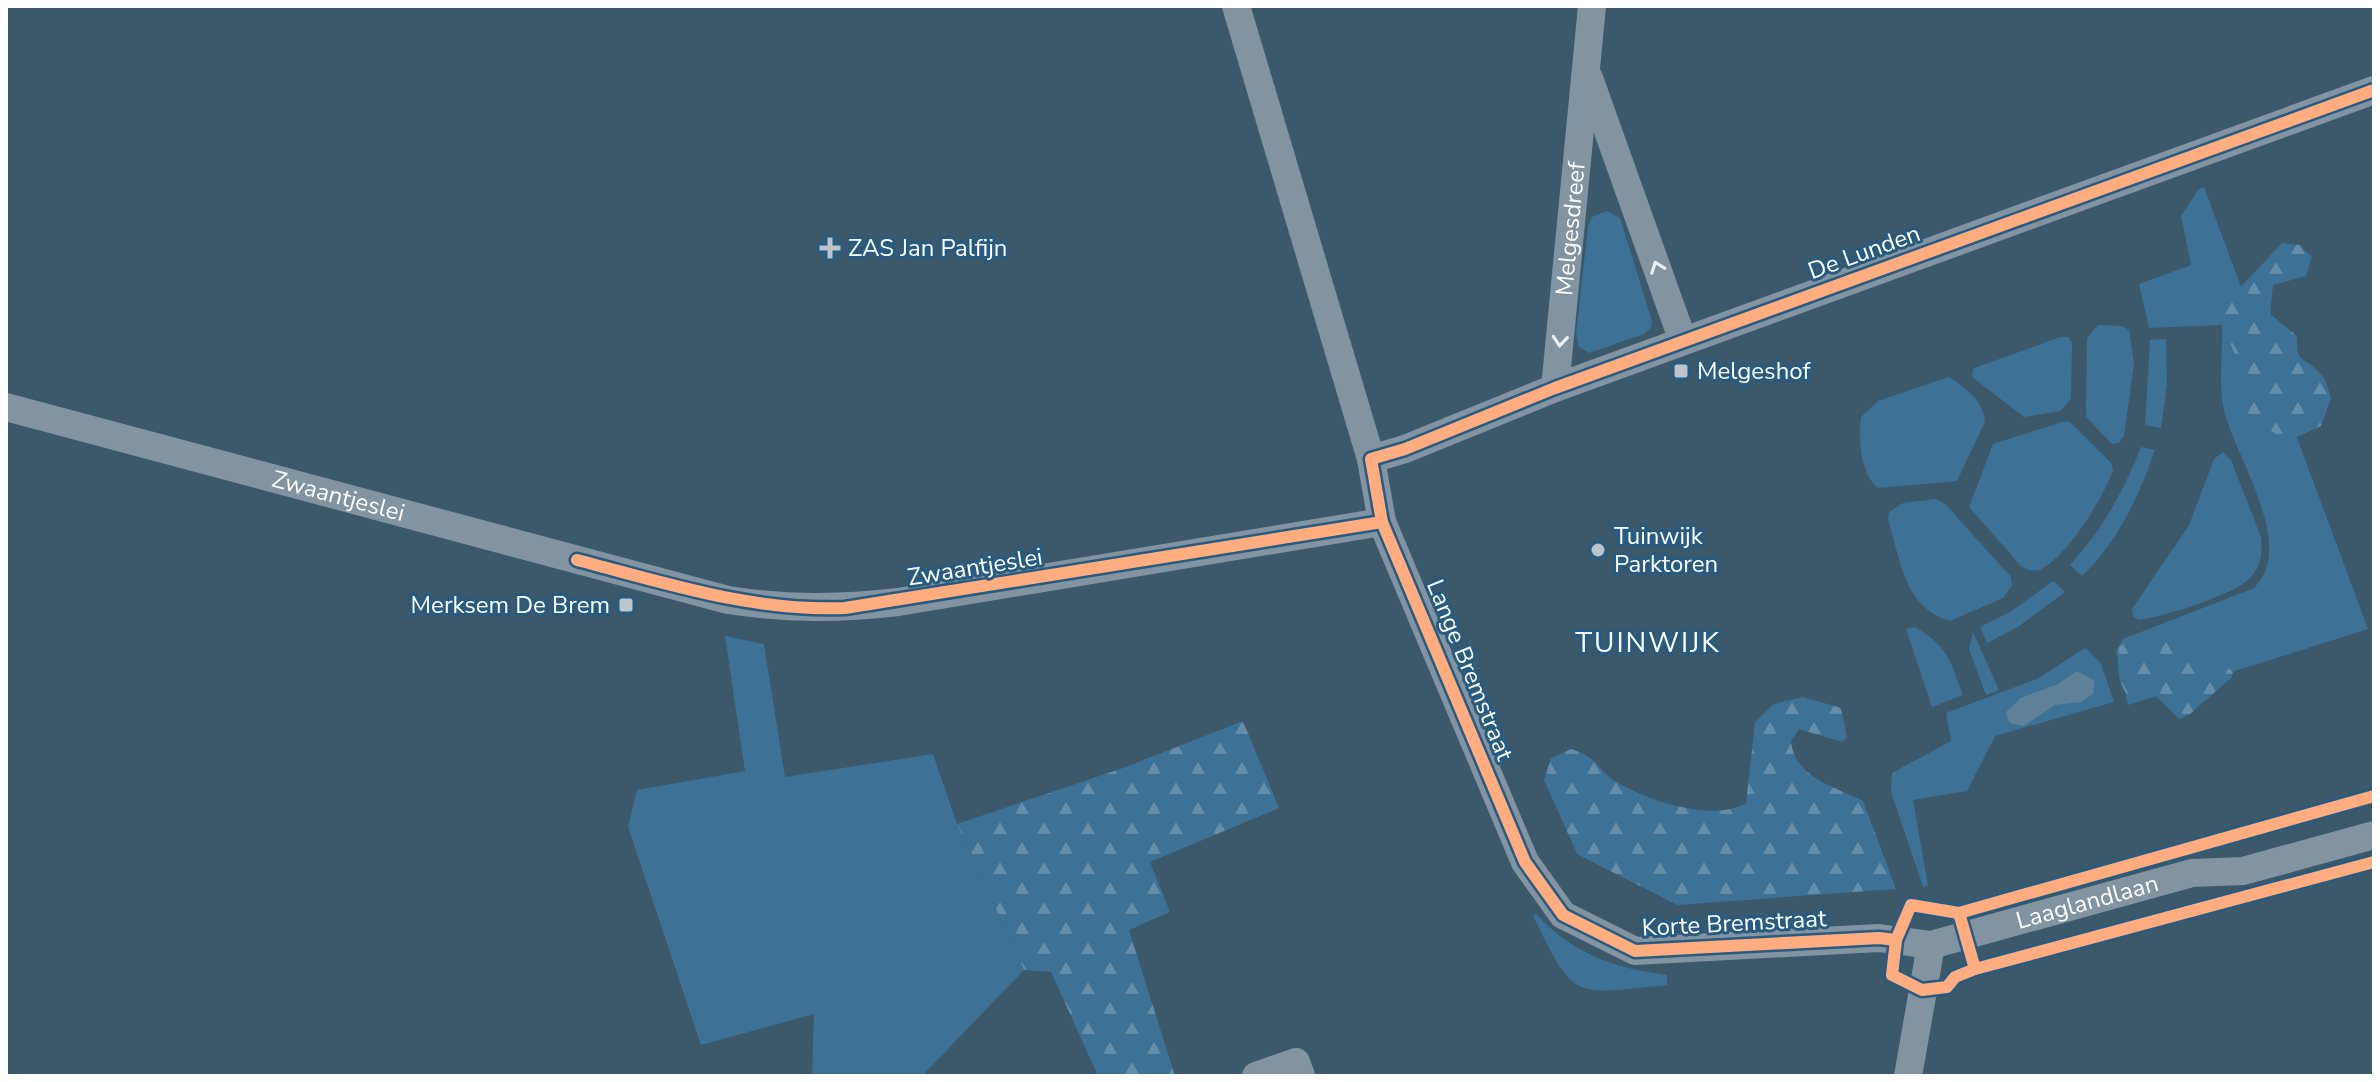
<svg xmlns="http://www.w3.org/2000/svg" width="2380" height="1082" font-family="'Nunito Sans',sans-serif">
  <style>
    .grass { fill: #3d7195 }
    .forest { fill: url(#forest-firs) }
    .water { fill: #5e8199 }
    .lines { fill: none; stroke-linecap: round; stroke-linejoin: round }
    .street { stroke: #8294a2; stroke-width: 28 }
    .cycleway-casing { stroke: #285b7f; stroke-width: 17 }
    .cycleway { stroke: #ffac80; stroke-width: 12 }
    .oneway { stroke: #eceff1 }
    .poi-dot { fill: #bbc5cb; stroke: #285b7f; stroke-width: 3 }
    .labels { text-anchor: middle; dominant-baseline: central; stroke-width: 6; stroke-linejoin: round; paint-order: stroke }
    .street-label { font-size: 24px; fill: #fff; stroke: #285b7f }
    .poi-label { font-size: 24px; fill: #fff; stroke: #285b7f; text-anchor: start }
    .quarter-label { font-size: 28px; letter-spacing: 2px; fill: #fff; stroke: #285b7f }
  </style>
  <defs>
    <pattern id="forest-firs" width="22" height="20" patternUnits="userSpaceOnUse" patternTransform="scale(2)"><rect width="22" height="20" fill="#3d7195"/><path d="M5 1l3.5 6h-7zM16 11l3.5 6h-7z" fill="#648daa"/></pattern>
  </defs>
  <rect width="100%" height="100%" fill="#3c586b"/>
  <!-- grass -->
  <g class="grass">
    <path d="M 2204,187 L 2368,629 L 2128,705 L 2116,651 L 2123,639 L 2254,588 C 2297,546 2236,459 2224,410 C 2218,384 2223,352 2222,325 L 2149,328 L 2139,284 L 2191,265 L 2181,216 L 2198,190 Z"/>
    <path d="M 1607,211 L 1620,218 L 1652,321 L 1651,328 L 1644,334 L 1589,353 L 1579,347 L 1576,334 L 1588,226 L 1592,217 Z"/>
    <path d="M 2098,325 L 2122,326 L 2129,330 L 2134,364 L 2124,436 L 2119,443 L 2112,444 L 2086,417 L 2087,338 Z"/>
    <path d="M 2060,337 L 2068,337 L 2072,343 L 2071,399 L 2060,411 L 2024,417 L 1972,377 L 1973,369 L 1980,366 Z"/>
    <path d="M 2166,339 L 2167,385 L 2161,428 L 2145,425 L 2150,340 Z"/>
    <path d="M 1949,377 C 1966,388 1984,402 1985,422 L 1957,481 L 1878,488 C 1860,475 1858,437 1861,417 L 1878,401 Z"/>
    <path d="M 2062,422 L 2070,422 L 2111,463 L 2113,471 C 2103,498 2067,557 2041,569 C 2034,573 2028,569 2022,567 L 1969,507 L 1993,444 Z"/>
    <path d="M 2141,447 L 2155,450 C 2139,496 2118,542 2082,576 L 2070,565 C 2103,529 2123,492 2141,447 Z"/>
    <path d="M 2223,452 L 2231,460 L 2261,537 C 2263,552 2261,567 2250,578 C 2236,594 2161,618 2138,620 L 2133,616 L 2132,609 L 2189,525 L 2214,459 Z"/>
    <path d="M 1936,499 L 1945,504 L 2011,577 L 2012,586 L 2003,598 L 1950,621 C 1904,607 1901,561 1888,520 L 1889,512 L 1903,503 Z"/>
    <path d="M 2053,581 L 2065,592 L 2018,627 L 1987,643 L 1980,627 L 2010,612 Z"/>
    <path d="M 1914,627 C 1948,645 1950,661 1963,695 L 1932,707 L 1906,629 Z"/>
    <path d="M 1973,632 L 1999,690 L 1986,695 L 1969,649 Z"/>
    <path d="M 725,636 L 764,644 L 785,777 L 933,754 L 957,824 L 1024,970 L 922,1076 L 812,1076 L 814,1014 L 701,1045 L 628,827 L 637,790 L 745,771 Z"/>
    <path d="M 2085,648 L 2101,664 L 2114,702 L 1995,736 L 1967,791 L 1913,800 L 1928,886 L 1923,887 L 1891,792 L 1892,773 L 1951,741 L 1946,713 L 2037,679 Z"/>
    <path d="M 1536,914 C 1573,954 1614,968 1667,975 L 1667,985 C 1574,994 1575,1003 1533,916 Z"/>
  </g>
  <!-- forest -->
  <g class="forest">
    <path d="M 2282,243 L 2300,245 L 2312,257 L 2306,276 L 2273,285 L 2270,314 L 2297,336 C 2296,367 2304,355 2320,373 C 2326,378 2328,390 2331,398 L 2321,426 L 2286,442 L 2272,431 L 2251,425 L 2242,402 L 2237,358 L 2226,335 L 2223,306 Z"/>
    <path d="M 2152,634 C 2167,642 2229,665 2233,672 L 2231,678 L 2190,714 L 2179,719 L 2156,696 L 2133,700 C 2117,687 2117,667 2119,647 L 2135,635 Z"/>
    <path d="M 1803,697 L 1841,708 L 1847,737 L 1842,742 L 1799,729 L 1791,741 C 1795,778 1834,786 1863,801 L 1896,889 L 1677,905 L 1577,854 L 1544,780 L 1551,758 L 1571,749 C 1598,757 1595,768 1615,781 C 1645,800 1714,823 1746,803 L 1755,722 L 1774,704 Z"/>
    <path d="M 1243,721 L 1279,808 L 1150,862 L 1170,912 L 1129,930 L 1175,1076 L 1098,1076 L 1051,972 L 1024,970 L 957,824 L 1123,768 Z"/>
  </g>
  <!-- water -->
  <path class="water" d="M 2077,671 L 2095,681 L 2093,694 L 2081,702 L 2055,705 L 2024,726 L 2009,723 L 2006,712 L 2021,698 L 2058,684 Z"/>
  <g class="lines">
    <!-- street -->
    <g class="street">
      <path id="s1" d="M 1236,6 L 1371,459 L 1382,522 L 1525,862 L 1563,915 L 1635,951 L 1879,938 L 1931,945 L 2192,873 L 2243,871 L 2374,835"/>
      <path d="M 1589,78 L 1683,341"/>
      <path id="s2" d="M 1555,388 L 1592,6"/>
      <path id="s3" d="M 6,407 L 728,600 C 787,609 839,609 898,602 L 1382,522"/>
      <path d="M 1371,459 L 1405,449 L 1555,388 L 2374,90"/>
      <path d="M 1256,1076 L 1296,1062 L 1301,1076"/>
      <path d="M 1908,1076 L 1931,945"/>
    </g>
    <!-- cycleway casing -->
    <g class="cycleway-casing">
      <g id="cycleway">
        <path d="M 577,560 C 666,583 753,612 845,608 L 1382,522"/>
        <path d="M 1959,913 L 1975,969 L 2374,862"/>
        <path d="M 1896,940 L 1879,938 L 1635,951 L 1563,915 L 1525,862 L 1382,522 L 1371,459 L 1405,449 L 1555,388 L 2374,90"/>
        <path d="M 1975,969 L 1955,977 L 1947,987 L 1922,990 L 1892,975 L 1896,940 L 1911,905 L 1959,913 L 2374,796"/>
      </g>
    </g>
    <!-- cycleway -->
    <use href="#cycleway" class="cycleway"/>
  </g>
  <!-- one-way arrows -->
  <defs><path id="oneway-chevron" d="M-2-3.5L2.5 0L-2 3.5" fill="none" stroke-width="1.6" stroke-linecap="round" stroke-linejoin="round" transform="scale(2)"/></defs>
  <g class="oneway">
    <use href="#oneway-chevron" transform="translate(1657 267) rotate(-110)"/>
    <use href="#oneway-chevron" transform="translate(1560 341) rotate(95)"/>
  </g>
  <!-- markers -->
  <g class="poi-dot">
    <path d="M826 236h8v8h8v8h-8v8h-8v-8h-8v-8h8z"/>
    <rect x="1673" y="363" width="16" height="16" rx="4"/>
    <circle cx="1598" cy="550" r="8"/>
    <rect x="618" y="597" width="16" height="16" rx="4"/>
  </g>
  <g class="labels">
    <!-- street labels -->
    <g class="street-label">
      <text stroke="none"><textPath href="#s2" startOffset="160">Melgesdreef</textPath></text>
      <text transform="translate(1864 252) rotate(-20)">De Lunden</text>
      <text stroke="none"><textPath href="#s3" startOffset="344">Zwaantjeslei</textPath></text>
      <text transform="translate(975 567) rotate(-9)">Zwaantjeslei</text>
      <text transform="translate(1470 670) rotate(68)">Lange Bremstraat</text>
      <text stroke="none"><textPath href="#s1" startOffset="1510">Laaglandlaan</textPath></text>
      <text transform="translate(1734 923) rotate(-3)">Korte Bremstraat</text>
    </g>
    <!-- poi labels -->
    <g class="poi-label">
      <text x="848" y="248">ZAS Jan Palfijn</text>
      <text x="1697" y="371">Melgeshof</text>
      <text x="1614" y="536">Tuinwijk<tspan x="1614" dy="28">Parktoren</tspan></text>
      <text x="610" y="605" text-anchor="end">Merksem De Brem</text>
    </g>
    <!-- quarter labels -->
    <g class="quarter-label">
      <text x="1648" y="643">TUINWIJK</text>
    </g>
  </g>
  <!-- border -->
  <rect width="2380" height="1082" fill="none" stroke="#ffffff" stroke-width="16"/>
</svg>
